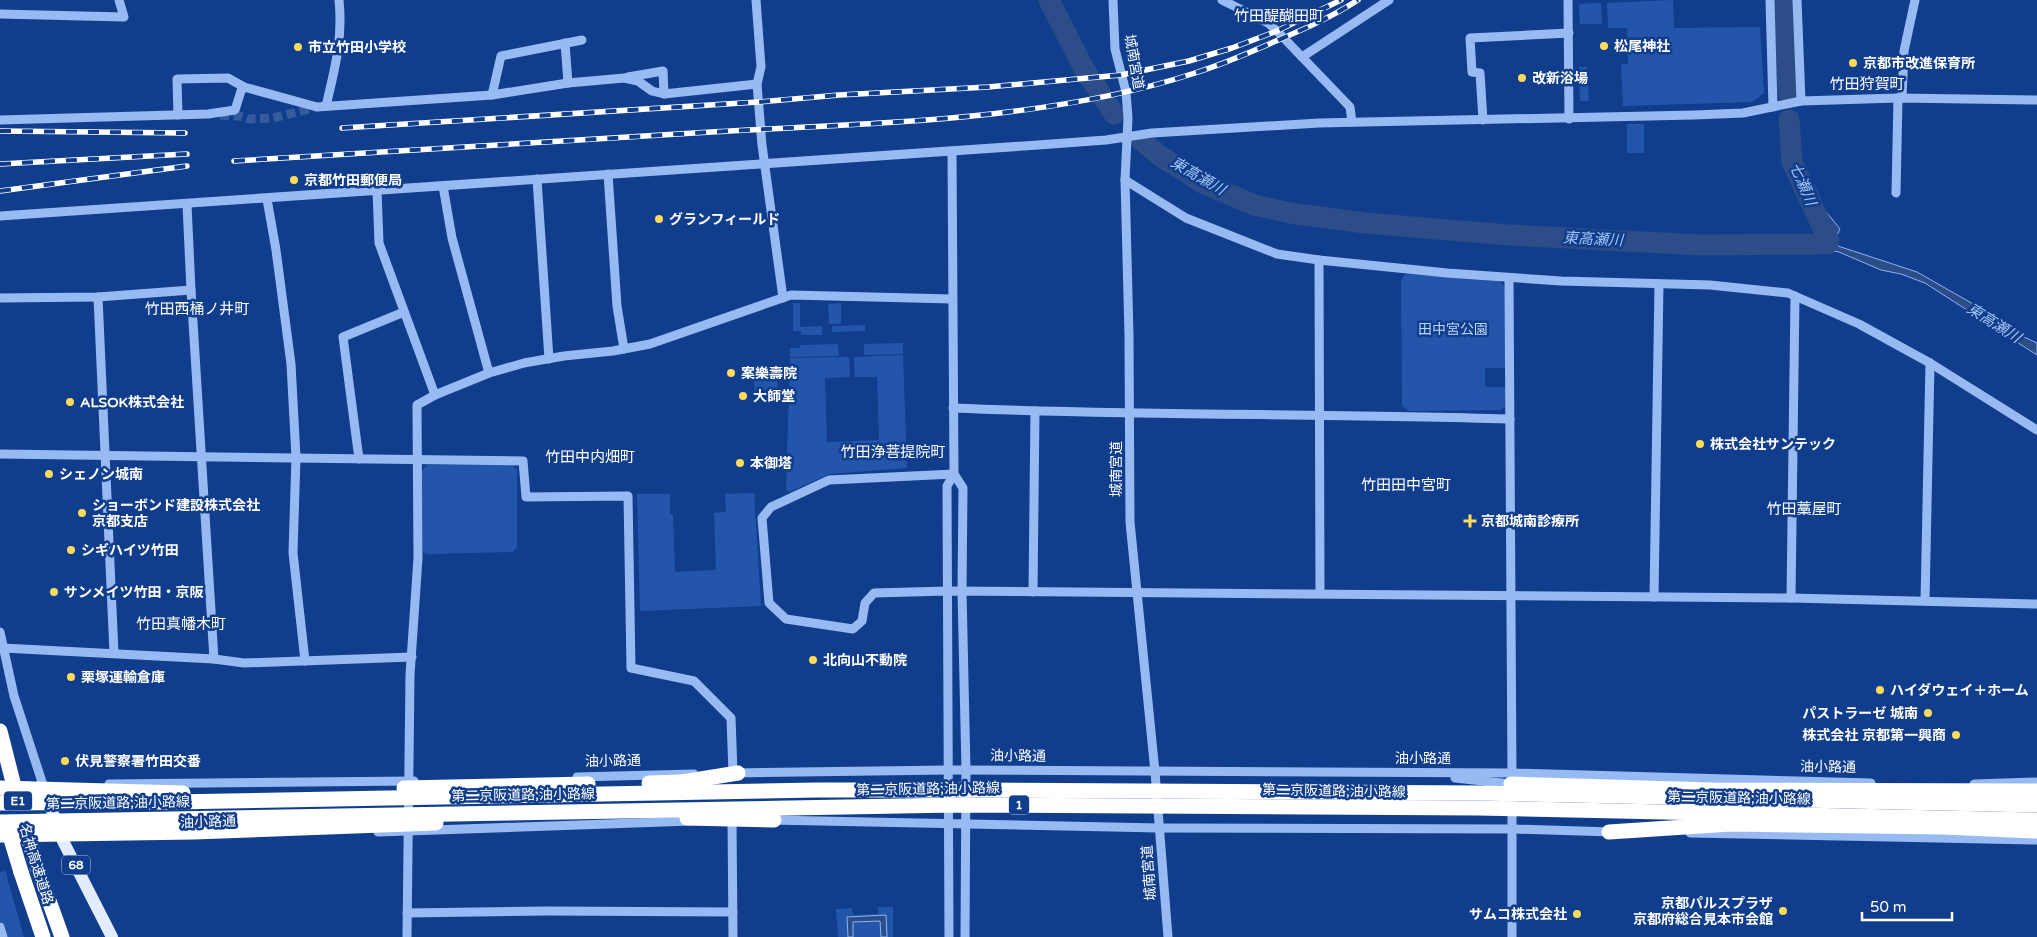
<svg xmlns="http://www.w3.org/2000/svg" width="2037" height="937" font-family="'Varela Round','Noto Sans JP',sans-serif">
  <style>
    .green { fill: #2356ab }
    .water { fill: #2c4d88; stroke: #8ab4f5 }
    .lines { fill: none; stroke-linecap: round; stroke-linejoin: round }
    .river { stroke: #2c4d88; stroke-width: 21 }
    .minor-tunnel { stroke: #355b9d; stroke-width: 9; stroke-dasharray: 9 4.5; stroke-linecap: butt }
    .minor { stroke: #98baf2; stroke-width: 9 }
    .major { stroke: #e3ecff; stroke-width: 12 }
    .highway { stroke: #fff; stroke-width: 15 }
    .rail-casing { stroke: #fff; stroke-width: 5.5 }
    .rail { stroke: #113e8c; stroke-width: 4; stroke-dasharray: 11; stroke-linecap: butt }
    .highway-bridge { stroke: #fff; stroke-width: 15 }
    .poi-dot { fill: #ffdb59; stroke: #113e8c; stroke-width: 2 }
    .labels { text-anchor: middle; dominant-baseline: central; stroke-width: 5; stroke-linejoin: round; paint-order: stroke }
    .shield { fill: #113e8c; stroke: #b8c5dc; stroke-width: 1 }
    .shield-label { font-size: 12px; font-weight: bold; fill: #fff }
    .poi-label { font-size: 14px; font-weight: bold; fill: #fff; stroke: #113e8c; text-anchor: start }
    .street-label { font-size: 14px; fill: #fff; stroke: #113e8c }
    .park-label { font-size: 14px; fill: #bfd7fd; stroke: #113e8c }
    .neighbourhood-label { font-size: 15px; fill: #fff; stroke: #113e8c }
    .water-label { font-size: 15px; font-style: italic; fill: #a4c5f9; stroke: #113e8c }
  </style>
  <rect width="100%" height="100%" fill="#113e8c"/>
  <!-- green -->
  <g class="green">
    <path d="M 1673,0 L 1674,28 L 1760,27 L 1764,93 L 1752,102 L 1623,106 L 1621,64 L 1628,64 L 1627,28 L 1608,28 L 1607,3 Z"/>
    <path d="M 1601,3 L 1602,24 L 1580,24 L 1579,4 Z"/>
    <path d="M 1579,67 L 1587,67 L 1589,101 L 1580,101 Z"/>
    <rect x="1627" y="124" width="17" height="29"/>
    <path d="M 1405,274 L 1498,280 L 1505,287 L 1505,368 L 1485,368 L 1485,387 L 1505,387 L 1505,407 L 1500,410 L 1409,411 L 1402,406 L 1401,280 Z"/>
    <path d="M 793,303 L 800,303 L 800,327 L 822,326 L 822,335 L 801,335 L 801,331 L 793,331 Z"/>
    <path d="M 841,303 L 841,324 L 829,324 L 828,304 Z"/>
    <path d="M 865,325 L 865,331 L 832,332 L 832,326 Z"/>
    <path d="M 903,343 L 903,354 L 864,355 L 864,344 Z"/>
    <path d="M 838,344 L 839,356 L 790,357 L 790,348 L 800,348 L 800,345 Z"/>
    <path d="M 903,355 L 907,468 L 830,474 L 789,492 L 786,489 L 790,358 L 849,357 L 850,377 L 825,378 L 827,442 L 879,440 L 877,377 L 855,377 L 854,357 Z"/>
    <path d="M 777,380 L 778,392 L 755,393 L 754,381 Z"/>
    <path d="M 427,465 L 512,465 L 517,470 L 517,547 L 513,552 L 428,554 L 423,552 L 422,471 Z"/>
    <path d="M 754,493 L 761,606 L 640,611 L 637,494 L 670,494 L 670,514 L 673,515 L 675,572 L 716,570 L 714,513 L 726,512 L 725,494 Z"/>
    <path d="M 6,871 L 8,881 L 24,937 L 7,937 L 5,926 L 0,921 L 0,872 Z"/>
    <path d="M 878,907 L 893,907 L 893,937 L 838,937 L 836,909 L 852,908 L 853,915 L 878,914 Z"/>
  </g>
  <!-- water -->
  <g class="water">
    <path d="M 1824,209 L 1840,229 L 1836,237 L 1838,246 L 1917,272 L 1989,313 L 1988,318 L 2012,330 L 2015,330 L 2022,336 L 2037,343 L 2037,355 L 1925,283 L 1901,274 L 1881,270 L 1839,252 L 1827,250 L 1802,250 L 1798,246 L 1800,240 L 1815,237 L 1820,234 L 1821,232 L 1811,219 Z"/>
    <path d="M 886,915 L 887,937 L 881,937 L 880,921 L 853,922 L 853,937 L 848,937 L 847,917 Z"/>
  </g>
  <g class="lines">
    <!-- river -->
    <g class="river">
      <path d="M 1049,0 L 1084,69 L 1114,114"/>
      <path d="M 1784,0 L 1788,92"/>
      <path d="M 1789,120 L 1792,162 L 1829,241"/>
      <path d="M 1142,141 L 1160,156 L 1203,183 L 1254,205 L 1290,213 L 1365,223 L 1509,235 L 1701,245 L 1827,244"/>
    </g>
    <!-- minor-tunnel -->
    <path class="minor-tunnel" d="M 220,115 L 239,116 L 249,119 L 273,118 L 317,107"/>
    <!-- minor -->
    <g class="minor">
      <path d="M 756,0 L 761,67 L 757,84 L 762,145 L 783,298"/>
      <path d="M 1113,0 L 1115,49 L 1126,92 L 1128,118 L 1125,180 L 1129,335 L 1130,522 L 1155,772 L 1168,937"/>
      <path d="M 1222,0 L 1268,23 L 1277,31 L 1350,107 L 1352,122"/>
      <path d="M 1568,0 L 1569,119"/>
      <path d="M 1770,0 L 1773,107"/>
      <path d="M 1797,0 L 1801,101"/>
      <path d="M 0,14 L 124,17 L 119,0"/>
      <path d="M 565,43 L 568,83"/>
      <path d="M 1302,57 L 1389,0"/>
      <path d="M 628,77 L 663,71 L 664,94"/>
      <path d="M 492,95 L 501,56 L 582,40"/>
      <path d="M 1902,98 L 1904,51 L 1915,0"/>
      <path d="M 326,106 C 335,68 343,39 339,0"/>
      <path d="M 178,115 L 177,79 L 228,78 L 244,87 L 317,107 L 492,95 L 568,83 L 624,78 L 638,81 L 652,91 L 664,94 L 757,84"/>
      <path d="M 0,120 L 208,114 L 235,110 L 241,91 L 244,87"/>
      <path d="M 1483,120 L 1480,73 L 1472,72 L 1470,38 L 1569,33"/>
      <path d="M 608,174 L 617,306 L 624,349"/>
      <path d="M 537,179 L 549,359"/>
      <path d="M 1125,180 L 1186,218 L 1277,254 L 1319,260 L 1447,273 L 1561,281 L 1710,285 L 1788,293 L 1859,324 L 1930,363 L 2037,430"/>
      <path d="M 443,186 L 452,238 L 489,373"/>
      <path d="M 377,190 L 379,243 L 435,395"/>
      <path d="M 1896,193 L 1898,98"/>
      <path d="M 267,199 L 276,250 L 291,364 L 296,457 L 293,553 L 305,661"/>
      <path d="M 187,205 L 191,290 L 214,659"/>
      <path d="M 0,216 L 1038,145 L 1106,140 L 1152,133 L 1319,123 L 1694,115 L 1743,113 L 1801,101 L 1898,98 L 2037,100"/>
      <path d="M 1319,260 L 1320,593"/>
      <path d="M 1509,278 L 1512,777"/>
      <path d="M 98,297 L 114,653"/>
      <path d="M 0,298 L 98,297 L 191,290"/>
      <path d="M 953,408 C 1139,416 1324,413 1510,419"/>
      <path d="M 0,454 L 523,461 L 526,497 L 628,496 L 631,668 L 694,681 L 731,718 L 733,773"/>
      <path d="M 359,459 L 343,337 L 404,312"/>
      <path d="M 954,474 L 829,480 L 771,507 L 762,518 L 769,603 L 786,619 L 853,629 L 862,621 L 865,603 L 874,593 L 947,591 L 1791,598 L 2037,604"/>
      <path d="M 954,474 L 963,488 L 962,591 L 966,770 L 965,937"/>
      <path d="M 1033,592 L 1035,411"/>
      <path d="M 1654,597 L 1659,284"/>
      <path d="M 1791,598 L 1795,296"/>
      <path d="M 1925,601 L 1930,363"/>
      <path d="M 0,632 L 14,696 L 45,791 L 47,791"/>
      <path d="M 0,646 L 3,648 L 214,659 L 244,663 L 412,657"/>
      <path d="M 734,773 L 948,770 L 1512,773 L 1871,783"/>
      <path d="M 577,777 L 694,774"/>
      <path d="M 1455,778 L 1511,784"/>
      <path d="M 109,784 L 414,781"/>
      <path d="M 1974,784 L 2037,782"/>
      <path d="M 1512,805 L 1512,937"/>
      <path d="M 732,820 L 733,937"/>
      <path d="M 770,820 L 1159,828 L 1513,829 L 1612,832"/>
      <path d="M 378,832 L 692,821"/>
      <path d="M 1690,833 L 2037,840"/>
      <path d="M 407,913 L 547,911 L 733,912"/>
      <path d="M 0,927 L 3,937"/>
      <path d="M 407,937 L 410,675 L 418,558 L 417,405 L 435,395 L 489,373 L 524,363 L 564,356 L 613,351 L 650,344 L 791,295 L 952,299"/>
      <path d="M 949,937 L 947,486 L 954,474 L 952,151"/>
    </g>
    <!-- major -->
    <path class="major" d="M 46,794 L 63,841 L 112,937"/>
    <!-- highway -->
    <g class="highway">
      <path d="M 682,782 L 738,773"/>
      <path d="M 1511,784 L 1713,790 L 2037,791"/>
      <path d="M 687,818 L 774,820"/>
      <path d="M 1609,832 L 1731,824 L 1943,827 L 2037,831"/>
      <path d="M 38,870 L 62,937"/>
      <path d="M 21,872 L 43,937"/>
    </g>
    <!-- rail casing -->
    <g class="rail-casing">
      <g id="rail">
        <path d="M 342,128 L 758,102 L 839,95 L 988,87 L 1121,75 L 1189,61 L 1232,48 L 1277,31 L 1341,0"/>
        <path d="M 0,131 L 185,133"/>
        <path d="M 234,161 C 393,151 552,142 711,132 C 868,123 1045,122 1195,73 C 1223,64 1249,53 1276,41 C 1304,29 1332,17 1358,0"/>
        <path d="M 0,164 L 187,154"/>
        <path d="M 0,191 L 187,166"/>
      </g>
    </g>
    <!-- rail -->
    <use href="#rail" class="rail"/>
    <!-- highway-bridge -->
    <g class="highway-bridge">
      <path d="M 0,731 L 17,798"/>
      <path d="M 649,783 L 682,782"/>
      <path d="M 0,788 L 183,793"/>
      <path d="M 404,788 L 588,784"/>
      <path d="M 0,803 L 172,802 L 817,790 L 955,790 L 1477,793 L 2037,805"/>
      <path d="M 0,822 L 956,805 L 1478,808 L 2037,820"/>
      <path d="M 7,826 L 21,872"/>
      <path d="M 25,827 L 38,870"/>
      <path d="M 0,835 L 194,832 L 436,823"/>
    </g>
  </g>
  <!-- markers -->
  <g class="poi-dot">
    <circle cx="1604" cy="46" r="5"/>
    <circle cx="298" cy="47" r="5"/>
    <circle cx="1853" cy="63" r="5"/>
    <circle cx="1522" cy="78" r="5"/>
    <circle cx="294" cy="180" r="5"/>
    <circle cx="659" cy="219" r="5"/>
    <circle cx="731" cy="373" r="5"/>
    <circle cx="743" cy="396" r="5"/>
    <circle cx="70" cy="402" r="5"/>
    <circle cx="1700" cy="444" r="5"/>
    <circle cx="740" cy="463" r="5"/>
    <circle cx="49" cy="474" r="5"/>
    <circle cx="82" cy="513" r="5"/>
    <path d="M1467.5 513.5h5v5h5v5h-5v5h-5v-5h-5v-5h5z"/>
    <circle cx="71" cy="550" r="5"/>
    <circle cx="54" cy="592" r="5"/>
    <circle cx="813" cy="660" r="5"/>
    <circle cx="71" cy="677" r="5"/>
    <circle cx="1880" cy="690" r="5"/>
    <circle cx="1928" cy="713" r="5"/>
    <circle cx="1956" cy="735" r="5"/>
    <circle cx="65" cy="761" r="5"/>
    <circle cx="1783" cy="911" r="5"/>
    <circle cx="1577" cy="914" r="5"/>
  </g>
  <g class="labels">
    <!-- shield labels -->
    <g class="shield">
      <rect x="4" y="791.5" width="28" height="19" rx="4"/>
      <rect x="1009" y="795.5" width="20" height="19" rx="4"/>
      <rect x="62" y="855.5" width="28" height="19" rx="4"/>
    </g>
    <g class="shield-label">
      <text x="18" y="801">E1</text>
      <text x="1019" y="805">1</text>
      <text x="76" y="865">68</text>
    </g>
    <!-- poi labels -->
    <g class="poi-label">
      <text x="1614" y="46">松尾神社</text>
      <text x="308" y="47">市立竹田小学校</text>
      <text x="1863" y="63">京都市改進保育所</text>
      <text x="1532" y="78">改新浴場</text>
      <text x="304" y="180">京都竹田郵便局</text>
      <text x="669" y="219">グランフィールド</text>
      <text x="741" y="373">案樂壽院</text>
      <text x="753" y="396">大師堂</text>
      <text x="80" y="402">ALSOK株式会社</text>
      <text x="1710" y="444">株式会社サンテック</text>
      <text x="750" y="463">本御塔</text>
      <text x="59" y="474">シェノン城南</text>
      <text x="92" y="505">ショーボンド建設株式会社<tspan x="92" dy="16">京都支店</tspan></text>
      <text x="1481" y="521">京都城南診療所</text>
      <text x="81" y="550">シギハイツ竹田</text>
      <text x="64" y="592">サンメイツ竹田・京阪</text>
      <text x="823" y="660">北向山不動院</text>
      <text x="81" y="677">栗塚運輸倉庫</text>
      <text x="1890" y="690">ハイダウェイ＋ホーム</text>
      <text x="1918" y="713" text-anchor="end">パストラーゼ 城南</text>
      <text x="1946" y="735" text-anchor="end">株式会社 京都第一興商</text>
      <text x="75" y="761">伏見警察署竹田交番</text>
      <text x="1773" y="903" text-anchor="end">京都パルスプラザ<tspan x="1773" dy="16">京都府総合見本市会館</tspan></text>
      <text x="1567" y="914" text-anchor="end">サムコ株式会社</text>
    </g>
    <!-- street labels -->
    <g class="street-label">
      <text transform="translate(1134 62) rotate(80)">城南宮道</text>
      <text transform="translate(1116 469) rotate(-90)">城南宮道</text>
      <text transform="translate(1018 756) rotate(1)">油小路通</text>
      <text x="1423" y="758">油小路通</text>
      <text transform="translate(613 761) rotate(-1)">油小路通</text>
      <text transform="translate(1828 767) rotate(1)">油小路通</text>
      <text transform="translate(928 789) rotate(-1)">第二京阪道路;油小路線</text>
      <text transform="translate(1334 791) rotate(1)">第二京阪道路;油小路線</text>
      <text transform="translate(523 795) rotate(-1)">第二京阪道路;油小路線</text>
      <text transform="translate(1739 798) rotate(1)">第二京阪道路;油小路線</text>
      <text transform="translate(118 803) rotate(-1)">第二京阪道路;油小路線</text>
      <text transform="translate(208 822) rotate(-2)">油小路通</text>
      <text transform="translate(36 864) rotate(73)">名神高速道路</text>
      <text transform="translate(1149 873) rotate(-94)">城南宮道</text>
    </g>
    <!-- park labels -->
    <g class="park-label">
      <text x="1453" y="329">田中宮公園</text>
    </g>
    <!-- neighbourhood labels -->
    <g class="neighbourhood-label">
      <text x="1279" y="16">竹田醍醐田町</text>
      <text x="1867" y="84">竹田狩賀町</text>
      <text x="197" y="309">竹田西桶ノ井町</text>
      <text x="893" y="452">竹田浄菩提院町</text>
      <text x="590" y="457">竹田中内畑町</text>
      <text x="1406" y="485">竹田田中宮町</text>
      <text x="1804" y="509">竹田藁屋町</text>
      <text x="181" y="624">竹田真幡木町</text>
    </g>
    <!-- water labels -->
    <g class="water-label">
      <text transform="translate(1198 176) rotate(30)">東高瀬川</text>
      <text transform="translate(1803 184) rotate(67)">七瀬川</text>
      <text transform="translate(1593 239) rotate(3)">東高瀬川</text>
      <text transform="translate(1994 323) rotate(32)">東高瀬川</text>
    </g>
  </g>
  <!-- scale -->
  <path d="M1862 912v8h90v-8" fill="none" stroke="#ffffff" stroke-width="2.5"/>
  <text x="1870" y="912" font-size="15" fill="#ffffff" stroke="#113e8c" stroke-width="4" paint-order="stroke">50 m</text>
</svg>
